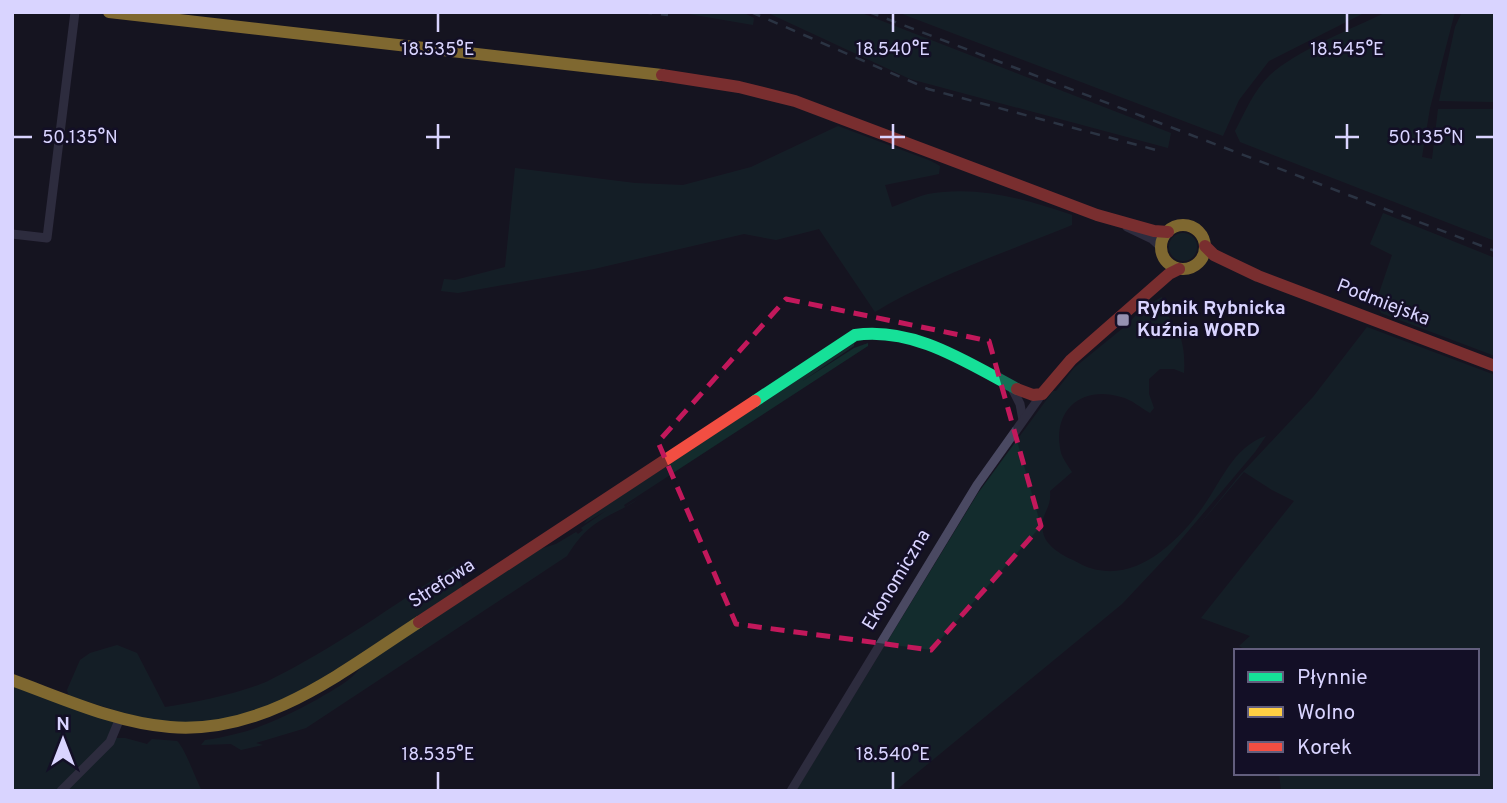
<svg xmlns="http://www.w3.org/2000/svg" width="1507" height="803" font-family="Overpass,sans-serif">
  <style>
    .green { fill: #132c2d }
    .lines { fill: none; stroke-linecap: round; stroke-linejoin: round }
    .street { stroke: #4a4962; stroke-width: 9 }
    .fast { stroke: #16e098; stroke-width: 12 }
    .slow { stroke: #ffcf43; stroke-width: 12 }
    .jam { stroke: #f24e42; stroke-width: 12 }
    .rail { stroke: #43596b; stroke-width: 2.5; stroke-dasharray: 10 9; stroke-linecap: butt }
    .marked { fill: none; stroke: #c2185b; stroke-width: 5; stroke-dasharray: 14 9; stroke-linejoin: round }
    .ticks { fill: none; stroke: #d9d4ff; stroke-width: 2.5 }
    .poi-dot { fill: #9591b1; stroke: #130f26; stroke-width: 2.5 }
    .labels { text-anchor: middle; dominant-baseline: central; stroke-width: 5; stroke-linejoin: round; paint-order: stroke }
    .street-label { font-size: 19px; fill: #d9d4ff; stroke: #130f26 }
    .poi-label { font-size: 19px; font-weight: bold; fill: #d9d4ff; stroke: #130f26; text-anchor: start }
    .ticks-label { font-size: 18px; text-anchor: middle; fill: #d9d4ff; stroke: #130f26; stroke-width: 5; stroke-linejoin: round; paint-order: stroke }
  </style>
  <rect width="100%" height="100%" fill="#161421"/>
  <!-- green -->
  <g class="green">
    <path d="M 677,12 L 742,12 L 754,18 L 753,25 Z"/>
    <path d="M 766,12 L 859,12 L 1171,133 L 1168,148 L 910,79 Z"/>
    <path d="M 897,12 L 1366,12 L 1269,61 L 1239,100 L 1223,136 Z"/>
    <path d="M 1387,12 L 1455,12 L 1430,108 L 1422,157 L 1432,159 L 1438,109 L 1495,109 L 1495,241 L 1240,142 L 1235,131 C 1245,112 1254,90 1270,75 C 1296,51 1353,28 1387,12 Z"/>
    <path d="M 1462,12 L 1495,12 L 1495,102 L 1439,101 L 1455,27 Z"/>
    <path d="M 838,126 L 931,161 L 940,166 L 939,174 L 885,185 L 892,207 C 903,203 916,197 928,194 C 977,185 1025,199 1072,215 L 1072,225 C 1009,251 932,277 875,312 L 819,229 L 776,240 L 744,234 L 594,269 L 458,293 L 441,291 L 444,279 L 455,280 L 505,267 L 515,168 L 635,183 L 683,185 L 751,167 Z"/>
    <path d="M 1383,213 L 1495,258 L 1495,356 L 1381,313 L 1376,302 L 1392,255 L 1370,244 Z"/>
    <circle cx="1183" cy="247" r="14"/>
    <path d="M 1162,297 C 1164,313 1169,316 1176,328 C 1184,340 1185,360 1184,373 L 1174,369 L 1160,369 L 1149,379 L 1149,394 L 1154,408 L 1150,413 C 1141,408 1131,399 1121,397 C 1081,385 1051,411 1061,453 C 1063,459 1068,466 1072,472 L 1050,491 C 1052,510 1039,514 1043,532 C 1045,545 1061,555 1073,560 C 1080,564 1090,569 1098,570 C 1140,578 1177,542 1200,511 C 1220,485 1232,447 1266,436 L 1255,452 L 1168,555 L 1122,604 L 895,791 L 796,791 L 978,493 L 1053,391 L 1056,391 L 1074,368 L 1128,324 L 1150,299 L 1151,303 Z"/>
    <path d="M 1367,327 L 1495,375 L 1495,791 L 1281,791 L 1279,773 L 1477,773 L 1477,651 L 1248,651 L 1239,646 L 1250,636 L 1201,618 L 1294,501 L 1272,490 L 1244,472 L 1195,530 L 1240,475 L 1313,397 Z"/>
    <path d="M 854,343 L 854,346 L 801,382 L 854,348 L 868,343 L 868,346 L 624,505 L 625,507 L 638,499 C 625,509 611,513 598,522 C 584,531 575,543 567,556 L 306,728 L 256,743 L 263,745 L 241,750 L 231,744 L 201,745 L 205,740 C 252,733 277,721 318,699 C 333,690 351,681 361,667 L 540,549 L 556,544 L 576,532 L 578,534 L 583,530 L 581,528 L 607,510 L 584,524 L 589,517 Z"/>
    <path d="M 454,566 L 463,587 C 429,609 394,632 360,654 C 301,692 252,725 178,722 C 141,721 104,706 69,696 L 67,690 L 80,660 L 90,653 L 117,645 L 137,653 L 165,707 C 194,703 242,693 268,681 C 333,649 394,605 454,566 Z"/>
    <path d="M 12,684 L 115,722 L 108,738 L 125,738 L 147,744 L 152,739 L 177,741 C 185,748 195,778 202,791 L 12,791 Z"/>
  </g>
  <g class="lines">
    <!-- street -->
    <g class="street">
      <path d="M 1127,227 L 1152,239 L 1162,248"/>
      <path d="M 12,234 L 47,238 L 75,12"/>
      <path d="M 1011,386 L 1020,404 L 1023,420"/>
      <path d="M 61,791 L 110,742 L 120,718"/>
      <path d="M 791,791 L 977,485 L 1042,394"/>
    </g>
    <!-- fast -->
    <path class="fast" d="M 755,401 L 855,335 C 915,327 966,362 1017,389"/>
    <!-- slow -->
    <g class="slow">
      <path d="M 109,12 L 662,75"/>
      <circle cx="1183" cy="247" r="22"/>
      <path d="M 12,680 C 62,698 116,723 170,727 C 265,735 343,671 419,622"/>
    </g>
    <!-- jam -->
    <g class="jam">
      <path d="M 662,75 L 739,87 L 795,101 L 1097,215 L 1154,231 L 1168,232"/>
      <path d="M 1205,246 L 1214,255 L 1258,276 L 1495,366"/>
      <path d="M 1017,389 L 1033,395 L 1042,394 L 1071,360 L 1169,274 L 1179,269"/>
      <path d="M 419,622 L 755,401"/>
    </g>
    <!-- rail -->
    <g class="rail">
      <path d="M 642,12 L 668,15"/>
      <path d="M 751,12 L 928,89 L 1156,150"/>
      <path d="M 869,12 L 1495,251"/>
    </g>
  </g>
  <!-- marked area -->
  <path d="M0 0H1507V803H0ZM 786,299 L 989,341 L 1041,526 L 931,650 L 736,624 L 658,442 Z" fill="#161421" fill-opacity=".55" fill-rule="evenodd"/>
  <path class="marked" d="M 786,299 L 989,341 L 1041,526 L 931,650 L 736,624 L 658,442 Z"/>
  <!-- ticks -->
  <path class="ticks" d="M 438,14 L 438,32M 893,14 L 893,32M 1347,14 L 1347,32M 438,124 L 438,149M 893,124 L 893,149M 1347,124 L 1347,149M 14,137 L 32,137M 426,137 L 450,137M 880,137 L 905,137M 1335,137 L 1359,137M 1476,137 L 1493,137M 438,772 L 438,789M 893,772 L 893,789"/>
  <!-- markers -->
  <rect class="poi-dot" x="1116" y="313" width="14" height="14" rx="3.5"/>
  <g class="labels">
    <!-- street labels -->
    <g class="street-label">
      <text transform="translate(1383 303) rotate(21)">Podmiejska</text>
      <text transform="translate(897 580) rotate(-59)">Ekonomiczna</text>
      <text transform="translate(442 584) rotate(-33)">Strefowa</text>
    </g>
    <!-- poi labels -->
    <g class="poi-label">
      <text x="1137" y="309">Rybnik Rybnicka<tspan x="1137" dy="22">Kuźnia WORD</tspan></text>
    </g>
  </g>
  <g class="ticks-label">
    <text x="438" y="55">18.535°E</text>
    <text x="893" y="55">18.540°E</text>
    <text x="1347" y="55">18.545°E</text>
    <text x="80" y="143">50.135°N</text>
    <text x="1426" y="143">50.135°N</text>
    <text x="438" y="760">18.535°E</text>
    <text x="893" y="760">18.540°E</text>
  </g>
  <!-- border -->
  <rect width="1507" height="803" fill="none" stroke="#d9d4ff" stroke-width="28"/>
  <!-- legend -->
  <rect x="1234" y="649" width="245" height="126" fill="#130f26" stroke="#625e7d" stroke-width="2"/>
  <rect x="1248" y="672" width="35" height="10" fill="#16e098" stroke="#625e7d" stroke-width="2"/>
  <text x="1297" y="684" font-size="21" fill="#d9d4ff">Płynnie</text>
  <rect x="1248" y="707" width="35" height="10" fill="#ffcf43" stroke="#625e7d" stroke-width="2"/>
  <text x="1297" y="719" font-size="21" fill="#d9d4ff">Wolno</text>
  <rect x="1248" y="742" width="35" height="10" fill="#f24e42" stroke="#625e7d" stroke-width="2"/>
  <text x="1297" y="754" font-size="21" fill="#d9d4ff">Korek</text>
  <!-- north arrow -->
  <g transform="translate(63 740)" stroke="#130f26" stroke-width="5" paint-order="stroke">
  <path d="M0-5L12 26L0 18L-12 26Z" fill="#d9d4ff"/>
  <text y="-10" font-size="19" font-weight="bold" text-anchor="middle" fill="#d9d4ff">N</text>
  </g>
</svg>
